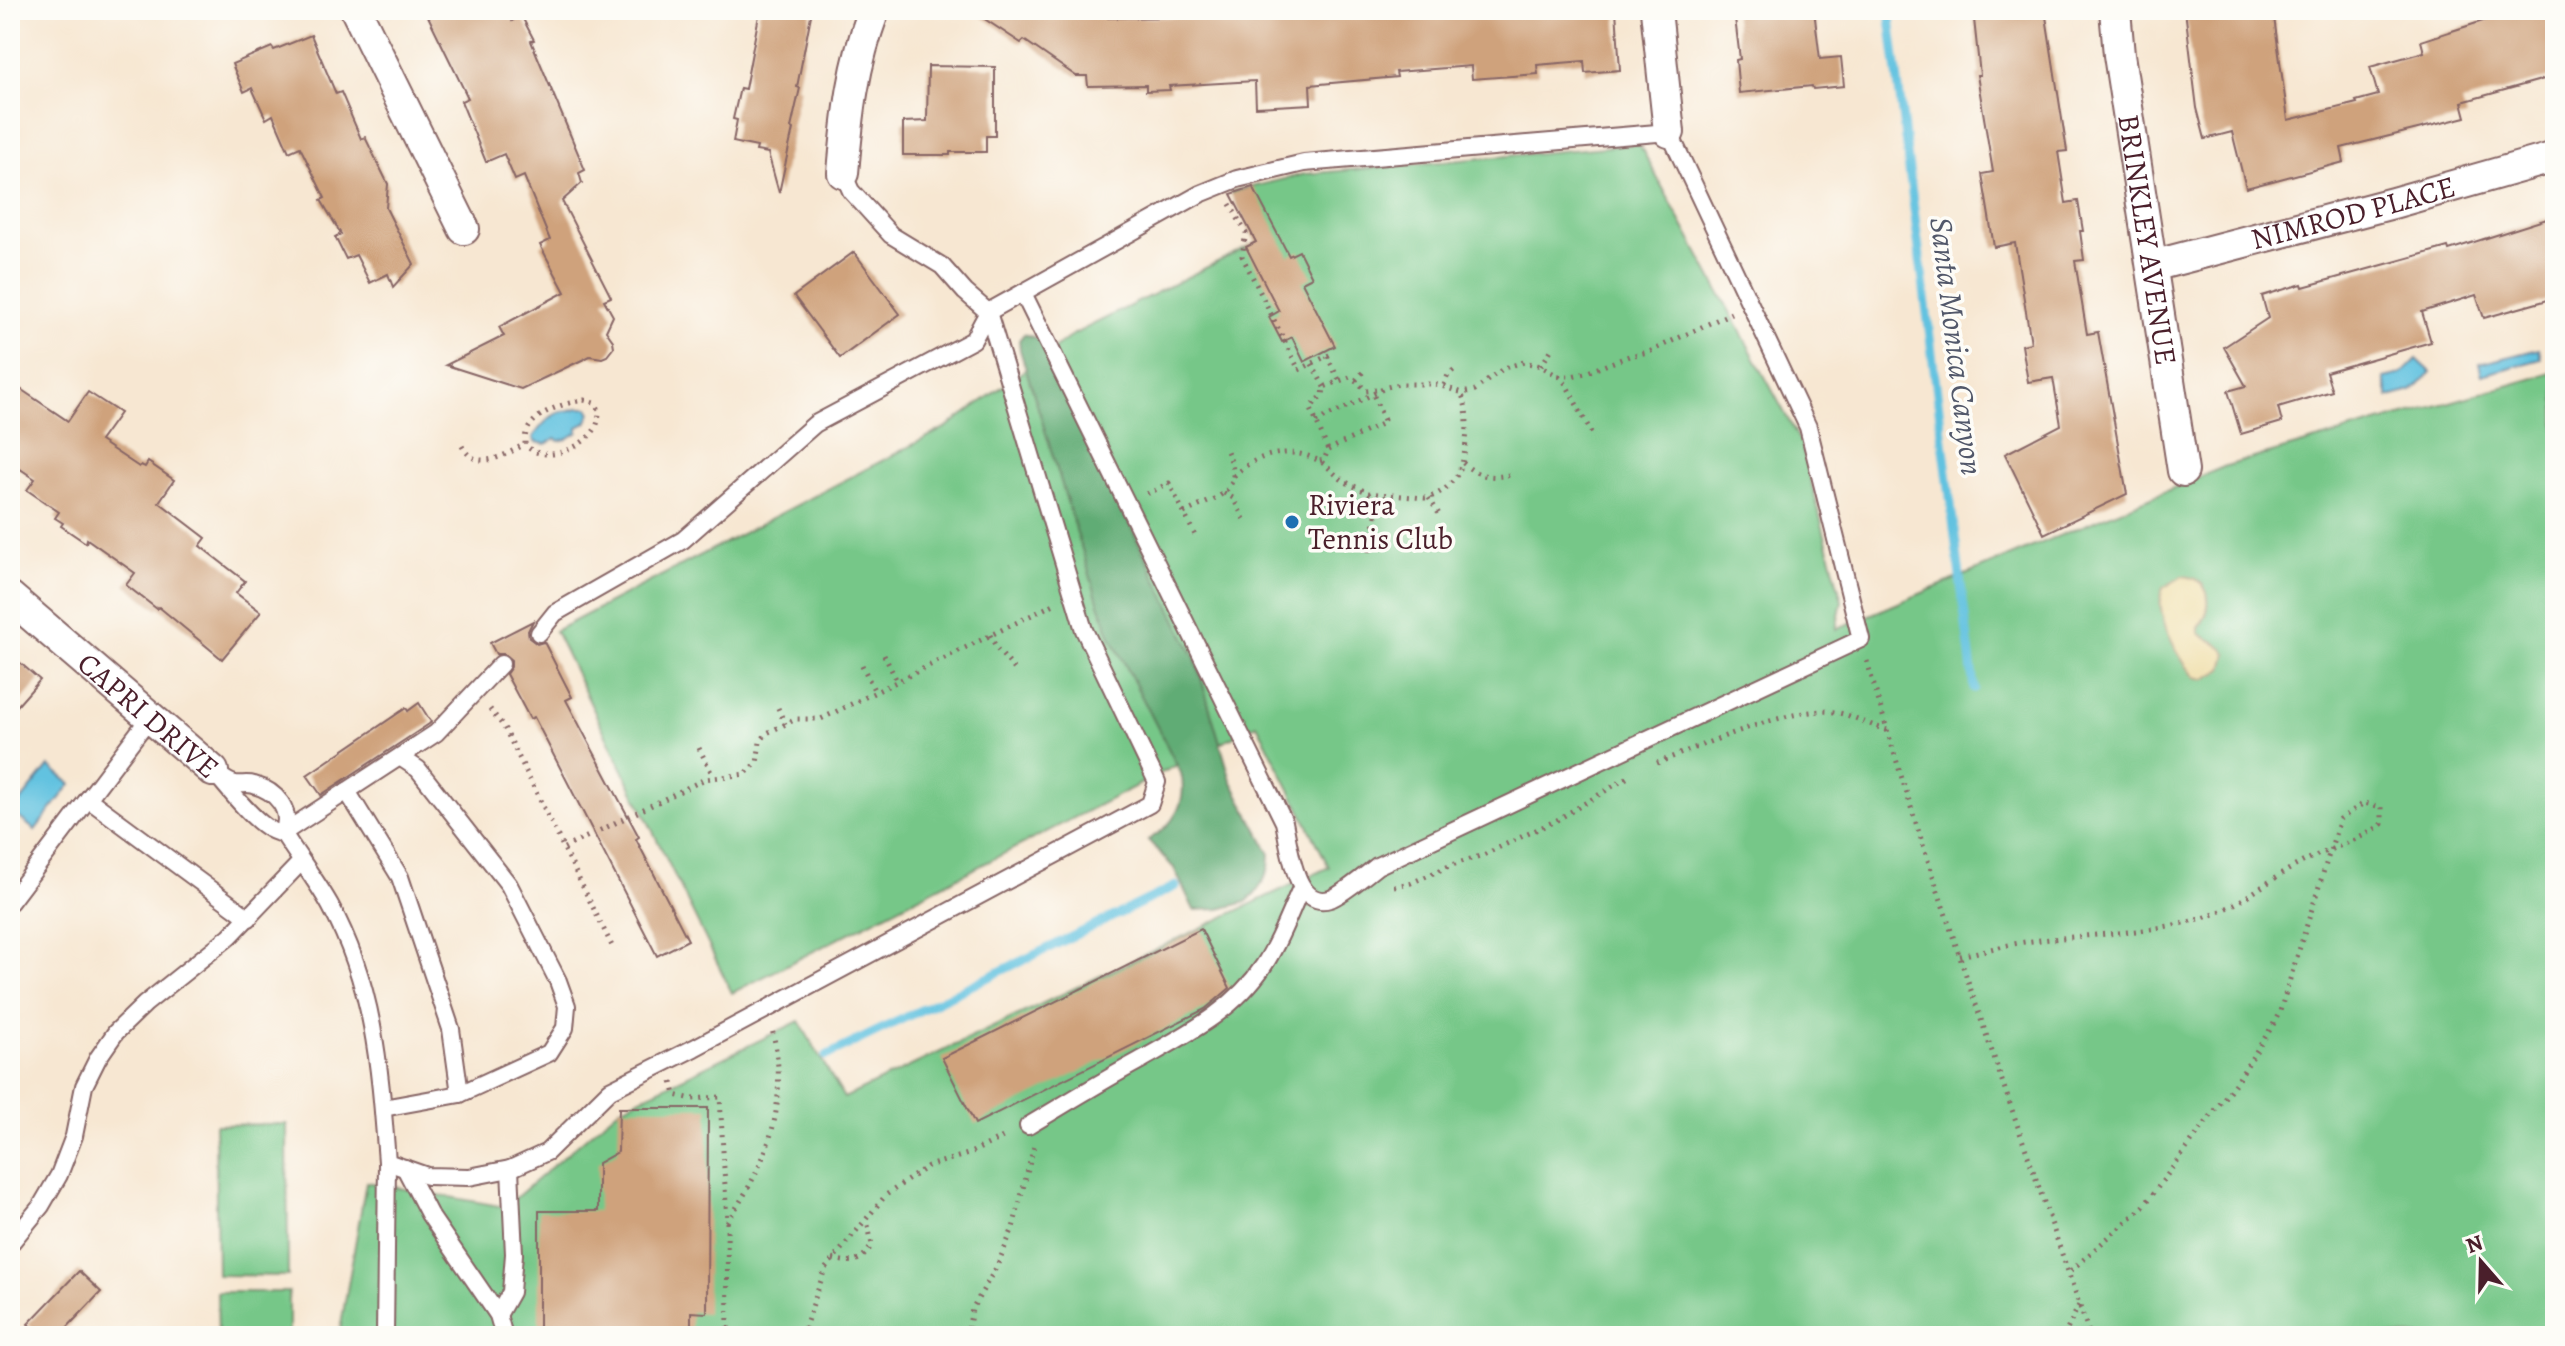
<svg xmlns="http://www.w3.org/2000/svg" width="2565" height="1346" font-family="Alegreya,serif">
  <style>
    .green { fill: #76c788; stroke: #60735a; stroke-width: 2 }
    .forest { fill: #60ac74; stroke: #556650; stroke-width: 2 }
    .sand { fill: #eeda9e; stroke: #9c7c64; stroke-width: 2 }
    .water { fill: #62c2e0; stroke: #567086; stroke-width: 2 }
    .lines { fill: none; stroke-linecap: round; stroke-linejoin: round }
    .stream { stroke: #62c2e0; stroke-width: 9 }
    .building { fill: #cfa27c }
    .lane-casing { stroke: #876565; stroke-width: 20 }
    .street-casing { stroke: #876565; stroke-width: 34 }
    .path { stroke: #876565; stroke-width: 5; stroke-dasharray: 2 6; stroke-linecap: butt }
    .lane { stroke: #fff; stroke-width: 16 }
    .street { stroke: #fff; stroke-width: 30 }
    .poi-dot { fill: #1f6fb2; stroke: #fdfcf7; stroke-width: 3 }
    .labels { text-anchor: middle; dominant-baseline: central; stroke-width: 7; stroke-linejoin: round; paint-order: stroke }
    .street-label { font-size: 30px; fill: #4a1f2b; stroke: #fdfcf7 }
    .poi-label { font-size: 30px; fill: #4a1f2b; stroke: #fdfcf7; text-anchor: start }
    .water-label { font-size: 32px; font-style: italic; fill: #52586a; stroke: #fdfcf7 }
  </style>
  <rect width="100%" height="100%" fill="#fdfcf7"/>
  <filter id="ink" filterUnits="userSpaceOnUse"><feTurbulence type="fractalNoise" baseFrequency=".0125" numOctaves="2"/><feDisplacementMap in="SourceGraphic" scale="16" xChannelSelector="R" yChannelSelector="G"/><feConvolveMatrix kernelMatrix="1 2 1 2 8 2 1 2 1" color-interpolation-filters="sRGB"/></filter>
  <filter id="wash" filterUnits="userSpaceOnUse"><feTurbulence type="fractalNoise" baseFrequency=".006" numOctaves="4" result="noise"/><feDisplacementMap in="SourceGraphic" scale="32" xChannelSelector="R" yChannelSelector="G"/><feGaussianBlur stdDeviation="1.8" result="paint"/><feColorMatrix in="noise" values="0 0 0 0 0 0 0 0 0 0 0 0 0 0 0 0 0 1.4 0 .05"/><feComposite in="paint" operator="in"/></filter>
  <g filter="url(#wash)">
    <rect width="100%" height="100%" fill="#f7e7d2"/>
    <!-- green -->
    <g class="green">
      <path d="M 1639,144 L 1801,443 L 1842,601 L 1836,629 L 2226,466 L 2555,372 L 2555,1336 L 339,1336 L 366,1182 L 505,1207 L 620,1108 L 799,1021 L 844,1098 L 1329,867 L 1257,724 L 732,993 L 555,631 L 947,427 L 1074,334 L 1257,242 L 1231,192 L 1305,174 Z"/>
      <path d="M 287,1124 L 288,1276 L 217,1275 L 215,1125 Z"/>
      <path d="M 217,1292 L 289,1292 L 289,1336 L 218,1336 Z"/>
    </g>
    <!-- forest -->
    <path class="forest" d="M 1024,334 L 1039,339 L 1195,658 L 1231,780 L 1270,854 L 1269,868 L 1264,880 L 1255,894 L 1246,902 L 1220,909 L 1194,910 L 1174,868 L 1148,840 C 1174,826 1188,802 1181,773 L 1112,639 L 1099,604 L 1020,350 L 1019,340 Z"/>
    <!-- sand -->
    <path class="sand" d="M 2183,576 C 2212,579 2214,607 2199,627 L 2199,633 C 2210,643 2218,639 2227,654 L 2223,669 L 2205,679 L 2195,677 C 2178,657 2153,615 2163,588 Z"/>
    <!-- water -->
    <g class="water">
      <path d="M 2539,349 L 2541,359 L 2482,375 L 2479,364 Z"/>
      <path d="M 2417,359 L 2431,372 L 2412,391 L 2389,397 L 2384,378 L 2402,374 Z"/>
      <path d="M 578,408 L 588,408 L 591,413 L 586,423 L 578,427 L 578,432 L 567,439 L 558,441 L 556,438 L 546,444 L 535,442 L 533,437 C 540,428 547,418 558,413 C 567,409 568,412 578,408 Z"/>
      <path d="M 49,766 L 71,784 L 35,830 L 12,812 Z"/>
    </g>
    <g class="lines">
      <!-- stream -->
      <g class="stream">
        <path d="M 1889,10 L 1974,688"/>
        <path d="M 826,1056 L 1176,886"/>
      </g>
    </g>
    <g id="blocks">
      <!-- building -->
      <g class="building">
        <path d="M 425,10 L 506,10 L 512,21 L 521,15 L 534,40 L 531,41 L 585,170 L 579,173 L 582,183 L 562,201 L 611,297 L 604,300 L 613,316 L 606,331 L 613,341 L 614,347 L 607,356 L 602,358 L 590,356 L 582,360 L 521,389 L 446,365 L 504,336 L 499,327 L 565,292 L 540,245 L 550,240 L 524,176 L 515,180 L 504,154 L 486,162 L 461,101 L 468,98 Z"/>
        <path d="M 760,10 L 812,10 L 797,87 L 800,88 L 791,128 L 793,129 L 779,193 L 768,153 L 756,151 L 757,147 L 733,142 L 737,120 L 733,119 L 740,88 L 745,89 Z"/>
        <path d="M 971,10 L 1108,10 L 1108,18 L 1179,17 L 1178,10 L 1616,10 L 1620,70 L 1585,73 L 1584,61 L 1537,65 L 1538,74 L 1472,79 L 1471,66 L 1396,72 L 1397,77 L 1310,85 L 1311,104 L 1256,107 L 1255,81 L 1169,86 L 1170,90 L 1146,91 L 1146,85 L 1088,86 L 1087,76 L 1076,76 L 1024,40 L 1021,43 Z"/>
        <path d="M 1734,10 L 1814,10 L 1820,59 L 1841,57 L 1844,86 L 1813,89 L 1812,86 L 1739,93 L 1736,60 L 1740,59 Z"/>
        <path d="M 1973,10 L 2045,10 L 2067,151 L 2058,152 L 2066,203 L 2078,201 L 2083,231 L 2080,231 L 2084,260 L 2075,261 L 2087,334 L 2098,332 L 2127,494 L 2044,534 L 2005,454 L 2061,425 L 2053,378 L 2028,382 L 2022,345 L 2031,343 L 2015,243 L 1994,247 L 1982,174 L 1993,172 L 1977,75 L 1980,75 Z"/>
        <path d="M 2185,10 L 2273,10 L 2288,120 L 2357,103 L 2356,101 L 2378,95 L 2370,67 L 2424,52 L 2421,41 L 2517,10 L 2550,10 L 2555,29 L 2555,76 L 2462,102 L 2466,117 L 2341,148 L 2344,162 L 2246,188 L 2232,132 L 2205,139 L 2197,108 Z"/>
        <path d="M 311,35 L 336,94 L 341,92 L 361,139 L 365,137 L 388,184 L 386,208 L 414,264 L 393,287 L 388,274 L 370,283 L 356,255 L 346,259 L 335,237 L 341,234 L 321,200 L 325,198 L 300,147 L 289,152 L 273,115 L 266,119 L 252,88 L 244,92 L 232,64 L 272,47 L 274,50 Z"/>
        <path d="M 928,66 L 995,67 L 995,136 L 986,136 L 986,152 L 950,152 L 950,155 L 903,155 L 903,122 L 927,121 Z"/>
        <path d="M 1253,187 L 1289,256 L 1299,251 L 1312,277 L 1302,282 L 1335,346 L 1304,362 L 1292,337 L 1282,342 L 1269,317 L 1279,311 L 1246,247 L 1256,242 L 1231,194 Z"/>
        <path d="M 2550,218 L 2555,235 L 2555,298 L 2484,318 L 2476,295 L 2422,312 L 2431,342 L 2326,372 L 2332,391 L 2278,407 L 2282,422 L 2241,434 L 2228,391 L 2246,386 L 2224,347 L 2268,318 L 2262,296 L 2302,284 L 2303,287 L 2448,247 L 2449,250 Z"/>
        <path d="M 854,252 L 900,314 L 840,358 L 794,296 Z"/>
        <path d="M 10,382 L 68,421 L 88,392 L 120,413 L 100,441 L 139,467 L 141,465 L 145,467 L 148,462 L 174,480 L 159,502 L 206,538 L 200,546 L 245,581 L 236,593 L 261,612 L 222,659 L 159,607 L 157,609 L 126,585 L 135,573 L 87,539 L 86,543 L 61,526 L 63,523 L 55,518 L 59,512 L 27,490 L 35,479 L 10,462 Z"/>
        <path d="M 533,621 L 528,631 L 529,638 L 537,644 L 544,642 L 572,697 L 566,700 L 639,837 L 636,839 L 688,940 L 657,956 L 534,717 L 530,719 L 506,674 L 511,667 L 511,660 L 504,654 L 496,654 L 490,643 Z"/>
        <path d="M 10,654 L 40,680 L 10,714 Z"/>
        <path d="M 419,703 L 431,722 L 429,724 L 321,795 L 307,775 L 406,708 L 408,711 Z"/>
        <path d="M 1201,929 L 1230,988 L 1216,1000 L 1205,1009 L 975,1124 L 942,1058 Z"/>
        <path d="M 619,1108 L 708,1108 L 707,1313 L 691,1312 L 691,1336 L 539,1336 L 539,1211 L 598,1211 L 598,1163 L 618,1152 Z"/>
        <path d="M 79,1271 L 101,1292 L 59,1336 L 41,1336 L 28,1324 Z"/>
      </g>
    </g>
  </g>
  <g filter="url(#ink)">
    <use href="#blocks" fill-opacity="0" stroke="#876565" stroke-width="2"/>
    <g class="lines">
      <!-- lane casing -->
      <g class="lane-casing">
        <g id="lane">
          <path d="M 539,633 L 555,613 L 683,540 L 815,424 L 973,340 L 988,312 L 1200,194 L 1237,179 L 1304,163 L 1669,132 L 1808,427 L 1861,639 L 1377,866 C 1367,874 1340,896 1330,899 C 1295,910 1289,844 1284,822 L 1023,293"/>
          <path d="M 501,664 L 436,733 L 283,833 C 298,857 316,880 330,905 C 375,987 380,1071 387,1162 L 427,1176 L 469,1177 L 510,1169 L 547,1152 L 610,1090 L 694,1048 L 1150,804 L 1157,782 L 1084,630 L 988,312 L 965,292 L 942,266 L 891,235 L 851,191 L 843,173"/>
          <path d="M 213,771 C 219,775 227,782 235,784 C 241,785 248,783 254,785 C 276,791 293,810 283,833 C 262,835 227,786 213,771 Z"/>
          <path d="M 347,791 L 400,877 L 451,1029 L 460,1094"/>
          <path d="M 88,799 L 249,918"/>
          <path d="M 10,902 L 150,717"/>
          <path d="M 383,1108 L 460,1094 L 549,1053 L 565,1028 L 567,1006 L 558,981 L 509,885 L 418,769 L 400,757"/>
          <path d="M 1028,1126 C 1065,1104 1102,1081 1139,1061 C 1185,1035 1234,1011 1264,965 C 1280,941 1289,914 1301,888"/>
          <path d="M 405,1168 L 429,1214 L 498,1315 L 504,1336"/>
          <path d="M 10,1244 L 41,1206 L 59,1175 L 74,1136 L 84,1086 L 98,1058 L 116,1032 L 145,1004 L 230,936 L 301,862"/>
          <path d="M 498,1315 L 511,1292 L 514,1254 L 510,1169"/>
          <path d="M 385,1336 L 387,1162"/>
        </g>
      </g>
      <!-- street casing -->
      <g class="street-casing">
        <g id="street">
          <path d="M 356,10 L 464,229"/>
          <path d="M 1656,10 L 1669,132"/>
          <path id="s1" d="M 2115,10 L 2119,55 L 2183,471"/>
          <path d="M 843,173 C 848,114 853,66 874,10"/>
          <path id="s2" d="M 2152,266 L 2393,203 L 2555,157"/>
          <path id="s3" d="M 10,597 L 213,771"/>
        </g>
      </g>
      <!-- path -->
      <g class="path">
        <path d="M 1230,204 L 1246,233 L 1242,256 L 1299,370 L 1333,353"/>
        <path d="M 1327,356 L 1339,380"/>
        <path d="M 1312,364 L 1324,387"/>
        <path d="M 1541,366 L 1553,347"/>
        <path d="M 1559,376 L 1566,384 L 1592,434"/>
        <path d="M 1356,380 L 1363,372"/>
        <path d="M 1444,385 L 1448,375 L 1457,367"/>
        <path d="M 584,400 L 594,403 L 599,409 C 599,418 598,426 592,433 C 577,451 541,464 525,444 C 525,439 525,435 527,431 C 536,411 565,403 584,400 Z"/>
        <path d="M 1316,422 L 1387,387 L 1399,384 L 1435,384 L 1463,393 L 1475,390 L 1504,368 L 1524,362 L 1541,366 L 1558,376 L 1572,376 L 1585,373 L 1629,356 L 1649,352 L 1731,313"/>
        <path d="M 462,446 C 477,473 505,455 525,444"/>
        <path d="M 1328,450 L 1381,424 L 1384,420 L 1373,394"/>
        <path d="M 1320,461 L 1324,460 L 1328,450 L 1311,409 L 1316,401 L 1323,396 L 1324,387 L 1350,377 L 1358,382 L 1366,391 L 1376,390"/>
        <path d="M 1463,463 C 1478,477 1493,479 1513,474"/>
        <path d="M 1234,476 C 1256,453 1293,445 1321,462 C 1328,466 1333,473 1340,478 C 1358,492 1382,489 1375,521 C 1373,531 1369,536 1360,540"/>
        <path d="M 1224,493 L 1233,498 L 1244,519"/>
        <path d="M 1368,493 L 1425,498 C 1439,496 1453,484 1459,471 C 1467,456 1471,408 1461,394"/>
        <path d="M 1147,494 L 1169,483 L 1197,539"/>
        <path d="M 1429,498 L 1439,514"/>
        <path d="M 1184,513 C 1218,496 1247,493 1226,449"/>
        <path d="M 1369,552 L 1370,534"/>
        <path d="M 990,635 L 997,649 L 1017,672"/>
        <path d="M 884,655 L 897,681"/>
        <path d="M 1867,661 C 1932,889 2014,1112 2090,1336"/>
        <path d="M 862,665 L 875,692"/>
        <path d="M 778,708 L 785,724"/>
        <path d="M 490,709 L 504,727 L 614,950"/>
        <path d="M 699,748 L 713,776"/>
        <path d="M 1657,763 C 1698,747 1792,705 1834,712 C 1853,715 1868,725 1887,730"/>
        <path d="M 564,848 L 705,779 L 745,774 L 757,763 L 760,742 L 767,733 L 796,719 L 821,719 L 1056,603"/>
        <path d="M 1394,886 L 1411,883 L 1449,866 L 1483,855 L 1557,820 L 1630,776"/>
        <path d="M 1960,956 C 1984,951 2008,944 2032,941 C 2091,934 2152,934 2209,916 C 2242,904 2268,880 2299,864 C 2325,849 2359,842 2382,824 L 2382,807 L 2364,803 L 2340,819 L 2280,1011 L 2273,1025 L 2239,1078 L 2144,1206 L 2068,1273"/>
        <path d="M 672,1082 L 675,1095 L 692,1099 L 720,1097 L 727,1222 L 728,1336"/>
        <path d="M 727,1222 C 769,1160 790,1104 772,1029"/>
        <path d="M 833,1259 C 854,1264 861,1262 872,1245 L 867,1220"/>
        <path d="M 802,1336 L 825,1269 L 886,1195 L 928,1166 L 968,1154 L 1007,1135"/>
        <path d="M 967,1336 L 972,1309 L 997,1266 L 1013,1228 L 1034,1146"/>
        <path d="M 2064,1336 L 2079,1305"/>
      </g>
      <!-- lane -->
      <use href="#lane" class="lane"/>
      <!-- street -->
      <use href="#street" class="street"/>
    </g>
  </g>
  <!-- markers -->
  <circle class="poi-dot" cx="1292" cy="522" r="8"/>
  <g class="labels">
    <!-- street labels -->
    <g class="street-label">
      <text stroke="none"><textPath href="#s2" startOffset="208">NIMROD PLACE</textPath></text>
      <text stroke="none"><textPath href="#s1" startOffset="232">BRINKLEY AVENUE</textPath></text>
      <text stroke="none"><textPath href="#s3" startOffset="182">CAPRI DRIVE</textPath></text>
    </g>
    <!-- poi labels -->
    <g class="poi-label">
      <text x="1308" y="505">Riviera<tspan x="1308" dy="34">Tennis Club</tspan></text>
    </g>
    <!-- water labels -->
    <g class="water-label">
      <text transform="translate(1957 346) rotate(83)">Santa Monica Canyon</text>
    </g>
  </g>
  <!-- margin -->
  <rect width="2565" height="1346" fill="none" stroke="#fdfcf7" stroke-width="40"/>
  <!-- north arrow -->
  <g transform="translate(2481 1262) rotate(340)" stroke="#fdfcf7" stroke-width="6" paint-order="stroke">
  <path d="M0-6L14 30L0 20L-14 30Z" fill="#4a1f2b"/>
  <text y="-12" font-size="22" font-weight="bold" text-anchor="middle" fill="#4a1f2b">N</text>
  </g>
</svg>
